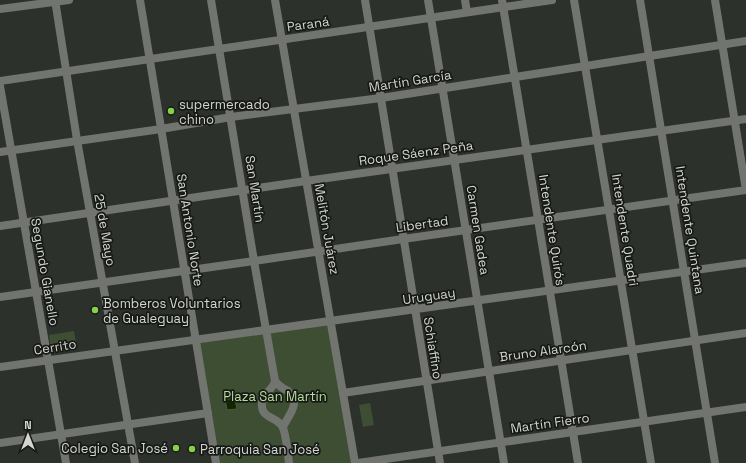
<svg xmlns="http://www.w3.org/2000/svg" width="746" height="463" font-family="'Space Grotesk',sans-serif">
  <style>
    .green { fill: #3e4e33 }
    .water { fill: #122700; stroke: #4c5c3f }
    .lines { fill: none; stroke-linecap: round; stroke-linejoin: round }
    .minor { stroke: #727470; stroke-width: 8 }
    .poi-dot { fill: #88cf4a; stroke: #171916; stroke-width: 1.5 }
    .labels { text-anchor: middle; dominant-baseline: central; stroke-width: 3.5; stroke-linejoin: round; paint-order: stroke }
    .street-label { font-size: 13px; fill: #d3d6d1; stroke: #171916 }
    .poi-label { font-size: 13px; fill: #d3d6d1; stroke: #171916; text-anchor: start }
    .park-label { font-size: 13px; fill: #b5de99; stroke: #171916 }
  </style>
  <rect width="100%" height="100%" fill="#2d312b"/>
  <!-- green -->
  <g class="green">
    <path d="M 330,321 L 355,463 L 216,463 L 197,339 Z"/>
    <path d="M 74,331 L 77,349 L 51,353 L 49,335 Z"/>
    <path d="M 370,403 L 374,425 L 363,427 L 359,405 Z"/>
  </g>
  <!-- water -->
  <path class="water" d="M 225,399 L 235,399 L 237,409 L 227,410 Z"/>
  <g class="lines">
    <!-- minor -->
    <g class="minor">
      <path d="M 55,0 L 77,140 L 135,463"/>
      <path d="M 140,0 L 216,463"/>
      <path d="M 211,0 L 254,261 L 275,381 C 273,390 263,393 262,402 C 260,419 276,416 282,426 C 286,432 288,455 289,463"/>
      <path d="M 275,0 L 355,463"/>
      <path d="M 365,0 L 440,463"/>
      <path d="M 428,0 L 504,463"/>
      <path d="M 465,0 L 467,12"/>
      <path d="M 502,0 L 578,463"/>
      <path d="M 574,0 L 651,463"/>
      <path d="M 640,0 L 715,463"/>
      <path d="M 0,9 L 69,0"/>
      <path d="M 0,81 L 552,0"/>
      <path d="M 0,86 L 66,463"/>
      <path d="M 0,152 L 161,129 L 231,117 L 381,98 L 746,41"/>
      <path d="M 0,226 L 306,181 L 746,119"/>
      <path d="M 0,297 L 254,261 L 403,239 L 746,190 L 715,0"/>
      <path d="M 0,367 C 248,331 497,299 746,263"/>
      <path d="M 275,381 C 279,387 283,388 288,391 C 302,402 288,416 283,427"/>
      <path d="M 343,393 L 746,333"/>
      <path d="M 0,443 L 208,413"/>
      <path d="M 358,463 L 746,407"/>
    </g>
  </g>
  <!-- markers -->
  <g class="poi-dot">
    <circle cx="171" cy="111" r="4"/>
    <circle cx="95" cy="310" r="4"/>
    <circle cx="176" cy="448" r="4"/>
    <circle cx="192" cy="449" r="4"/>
  </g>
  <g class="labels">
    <!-- street labels -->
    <g class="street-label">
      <text transform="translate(308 24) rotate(-8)">Paraná</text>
      <text transform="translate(410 81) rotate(-9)">Martín García</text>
      <text transform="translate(416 153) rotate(-8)">Roque Sáenz Peña</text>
      <text transform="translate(255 189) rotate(81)">San Martín</text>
      <text transform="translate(422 224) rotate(-8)">Libertad</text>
      <text transform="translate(327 229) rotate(80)">Melitón Juárez</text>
      <text transform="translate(105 230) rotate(80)">25 de Mayo</text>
      <text transform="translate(190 230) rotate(81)">San Antonio Norte</text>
      <text transform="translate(478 230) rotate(81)">Carmen Gadea</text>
      <text transform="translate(552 230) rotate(81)">Intendente Quirós</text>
      <text transform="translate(625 230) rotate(81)">Intendente Quadri</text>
      <text transform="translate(690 230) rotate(81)">Intendente Quintana</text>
      <text transform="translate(45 272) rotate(80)">Segundo Gianello</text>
      <text transform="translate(429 296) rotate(-8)">Uruguay</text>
      <text transform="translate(55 347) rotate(-9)">Cerrito</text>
      <text transform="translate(433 348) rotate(81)">Schiaffino</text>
      <text transform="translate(543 351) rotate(-8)">Bruno Alarcón</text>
      <text transform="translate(550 423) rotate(-8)">Martín Fierro</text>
    </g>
    <!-- poi labels -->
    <g class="poi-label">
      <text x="179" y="104">supermercado<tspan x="179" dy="15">chino</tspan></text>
      <text x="103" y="303">Bomberos Voluntarios<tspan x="103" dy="15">de Gualeguay</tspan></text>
      <text x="168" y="448" text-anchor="end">Colegio San José</text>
      <text x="200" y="449">Parroquia San José</text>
    </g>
    <!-- park labels -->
    <g class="park-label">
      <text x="275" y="396">Plaza San Martín</text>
    </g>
  </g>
  <!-- north arrow -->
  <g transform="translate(28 435)" stroke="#171916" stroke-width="3" paint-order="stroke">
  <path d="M0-3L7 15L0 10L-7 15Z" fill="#d3d6d1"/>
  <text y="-6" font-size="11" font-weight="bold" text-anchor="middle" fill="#d3d6d1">N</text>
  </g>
</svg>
